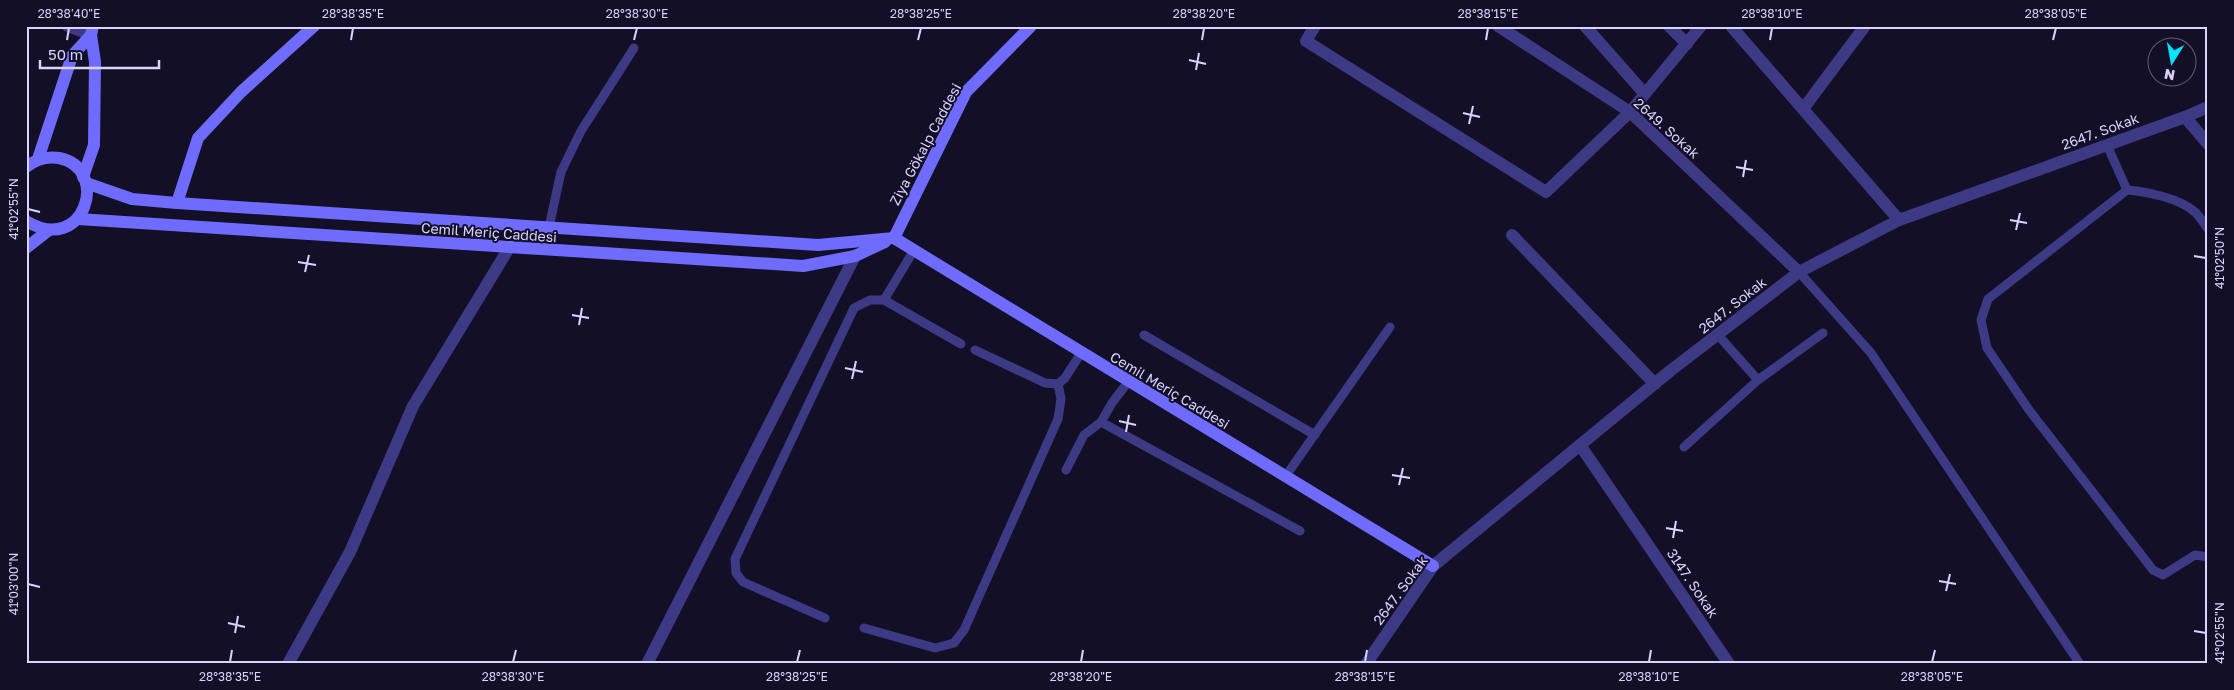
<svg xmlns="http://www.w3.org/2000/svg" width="2234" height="690" font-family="'Golos Text',sans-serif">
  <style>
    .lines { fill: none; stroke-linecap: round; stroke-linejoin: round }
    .lane { stroke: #3d3a85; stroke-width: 9 }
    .street { stroke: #3d3a85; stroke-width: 12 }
    .secondary { stroke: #6f6bff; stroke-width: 12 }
    .ticks { fill: none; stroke: #d9d4ff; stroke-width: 2 }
    .labels { text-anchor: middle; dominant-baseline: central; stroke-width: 4; stroke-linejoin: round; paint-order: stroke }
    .street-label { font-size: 14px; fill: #d9d4ff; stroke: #130f26 }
    .neatline { fill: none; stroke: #d9d4ff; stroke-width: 2 }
    .ticks-label { font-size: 12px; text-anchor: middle; fill: #d9d4ff }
  </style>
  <rect width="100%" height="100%" fill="#130f26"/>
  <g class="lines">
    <!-- lane -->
    <g class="lane">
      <path d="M 2107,145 L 2127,190"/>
      <path d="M 549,227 L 561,172 L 581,131 L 634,48"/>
      <path d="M 2208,229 C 2204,223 2200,217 2195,212 C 2179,198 2148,192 2127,190 L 1988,299 L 1981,320 L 1987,348 L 2029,410 L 2153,570 L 2163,575 L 2195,555 L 2208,557"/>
      <path d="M 1799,272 L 1871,353 L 2080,664"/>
      <path d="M 884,300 L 914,250"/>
      <path d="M 1144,335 L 1315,435"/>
      <path d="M 1718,335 L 1758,380"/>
      <path d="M 975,350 L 1045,383 L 1058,384 L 1065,378 L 1081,353"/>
      <path d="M 1101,422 L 1300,531"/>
      <path d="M 1684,447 L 1758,380 L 1823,333"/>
      <path d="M 1066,470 L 1084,435 L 1101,422 L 1112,403 L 1128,382"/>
      <path d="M 1285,477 L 1390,327"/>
      <path d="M 825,618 L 743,582 L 736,573 L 735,559 L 854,308 L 870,300 L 884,300 L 961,344"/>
      <path d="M 864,628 L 935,648 L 954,643 L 964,630 L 1058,419 L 1061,399 L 1058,384"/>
    </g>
    <!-- street -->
    <g class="street">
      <path d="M 68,26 L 91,35"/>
      <path d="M 1315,26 L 1306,41 L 1546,192 L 1630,112 L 1701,26"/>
      <path d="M 1498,26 L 1630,112 L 1799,272"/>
      <path d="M 1585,26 L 1645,94"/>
      <path d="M 1669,26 L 1687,44"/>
      <path d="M 1731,26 L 1899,220"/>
      <path d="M 1803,109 L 1865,26"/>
      <path d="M 2185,117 L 2208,144"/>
      <path d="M 1512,235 L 1655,384"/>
      <path d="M 1580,445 L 1729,664"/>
      <path d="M 288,664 L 350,552 L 413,406 L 509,248"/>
      <path d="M 647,664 L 855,256"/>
      <path d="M 1366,664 L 1433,566 L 1670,371 L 1799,272 L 1899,220 L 2185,117 L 2208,107"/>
    </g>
    <!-- secondary -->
    <g class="secondary">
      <path d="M 38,159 L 72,56 L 91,35 L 93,26"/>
      <path d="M 26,167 C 36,159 47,156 59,158 C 111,168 85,257 26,221"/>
      <path d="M 83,177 L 94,145 L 95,62 L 91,35"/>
      <path d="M 86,183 L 132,199 L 177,203 L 818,245 L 894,238 L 1433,566"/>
      <path d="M 177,203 L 198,138 L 241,92 L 314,26"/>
      <path d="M 78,219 L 803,266 L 855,256 L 885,242"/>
      <path d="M 894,238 L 966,92 L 1031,26"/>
      <path d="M 26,248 L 49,230"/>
    </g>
  </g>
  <!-- ticks -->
  <path class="ticks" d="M 67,40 L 69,28M 351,40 L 353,28M 634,40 L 637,28M 918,40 L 921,28M 1202,40 L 1204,28M 1486,40 L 1488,28M 1770,40 L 1772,28M 2053,40 L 2056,28M 1189,60 L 1206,64M 1196,70 L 1199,53M 1463,113 L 1480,117M 1469,124 L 1473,106M 1736,167 L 1753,170M 1743,177 L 1746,160M 28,209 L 40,212M 2010,220 L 2027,223M 2016,230 L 2020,213M 2194,256 L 2206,258M 298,262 L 316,265M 305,272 L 309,255M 572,315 L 589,318M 579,325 L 582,308M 845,368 L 863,372M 852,379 L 856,361M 1119,421 L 1136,425M 1126,432 L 1129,415M 1392,475 L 1410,478M 1399,485 L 1403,468M 1666,528 L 1683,531M 1673,538 L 1676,521M 1939,581 L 1956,584M 28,584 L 40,587M 1946,591 L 1950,574M 228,623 L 245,627M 2194,631 L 2206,633M 235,633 L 238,616M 230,662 L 232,650M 513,662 L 516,650M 797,662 L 800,650M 1081,662 L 1083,650M 1365,662 L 1367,650M 1649,662 L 1651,650M 1932,662 L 1935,650"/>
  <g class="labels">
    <!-- street labels -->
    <g class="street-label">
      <text transform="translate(1667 128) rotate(42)">2649. Sokak</text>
      <text transform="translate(2100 131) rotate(-20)">2647. Sokak</text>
      <text transform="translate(925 144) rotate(-62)">Ziya Gökalp Caddesi</text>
      <text transform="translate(489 232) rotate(4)">Cemil Meriç Caddesi</text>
      <text transform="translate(1732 305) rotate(-38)">2647. Sokak</text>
      <text transform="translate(1170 390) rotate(31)">Cemil Meriç Caddesi</text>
      <text transform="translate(1693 583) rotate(56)">3147. Sokak</text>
      <text transform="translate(1400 590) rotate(-54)">2647. Sokak</text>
    </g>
  </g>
  <!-- border -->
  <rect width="2234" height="690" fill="none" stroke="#130f26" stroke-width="55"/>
  <!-- north arrow -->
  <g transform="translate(2172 62) rotate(191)"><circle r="24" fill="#130f26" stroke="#625e7d"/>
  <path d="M0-4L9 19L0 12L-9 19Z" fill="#00e5ff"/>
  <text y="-8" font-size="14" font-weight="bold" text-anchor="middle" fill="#d9d4ff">N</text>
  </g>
  <!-- scale -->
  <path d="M40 60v8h119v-8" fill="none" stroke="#d9d4ff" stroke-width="2.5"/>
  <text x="48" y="60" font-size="15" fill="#d9d4ff" stroke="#130f26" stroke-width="4" paint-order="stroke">50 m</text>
  <rect x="28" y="28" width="2178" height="634" class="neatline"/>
  <g class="ticks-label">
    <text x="69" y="18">28°38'40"E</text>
    <text x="353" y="18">28°38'35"E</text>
    <text x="637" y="18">28°38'30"E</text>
    <text x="921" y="18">28°38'25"E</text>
    <text x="1204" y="18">28°38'20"E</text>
    <text x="1488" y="18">28°38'15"E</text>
    <text x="1772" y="18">28°38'10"E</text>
    <text x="2056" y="18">28°38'05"E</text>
    <text transform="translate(14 209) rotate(-90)" y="4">41°02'55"N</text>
    <text transform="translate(2220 258) rotate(-90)" y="4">41°02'50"N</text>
    <text transform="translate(14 584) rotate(-90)" y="4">41°03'00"N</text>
    <text transform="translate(2220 633) rotate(-90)" y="4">41°02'55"N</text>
    <text x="230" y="681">28°38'35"E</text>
    <text x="513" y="681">28°38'30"E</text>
    <text x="797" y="681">28°38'25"E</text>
    <text x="1081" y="681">28°38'20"E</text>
    <text x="1365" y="681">28°38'15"E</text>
    <text x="1649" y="681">28°38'10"E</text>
    <text x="1932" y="681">28°38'05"E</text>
  </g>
</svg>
